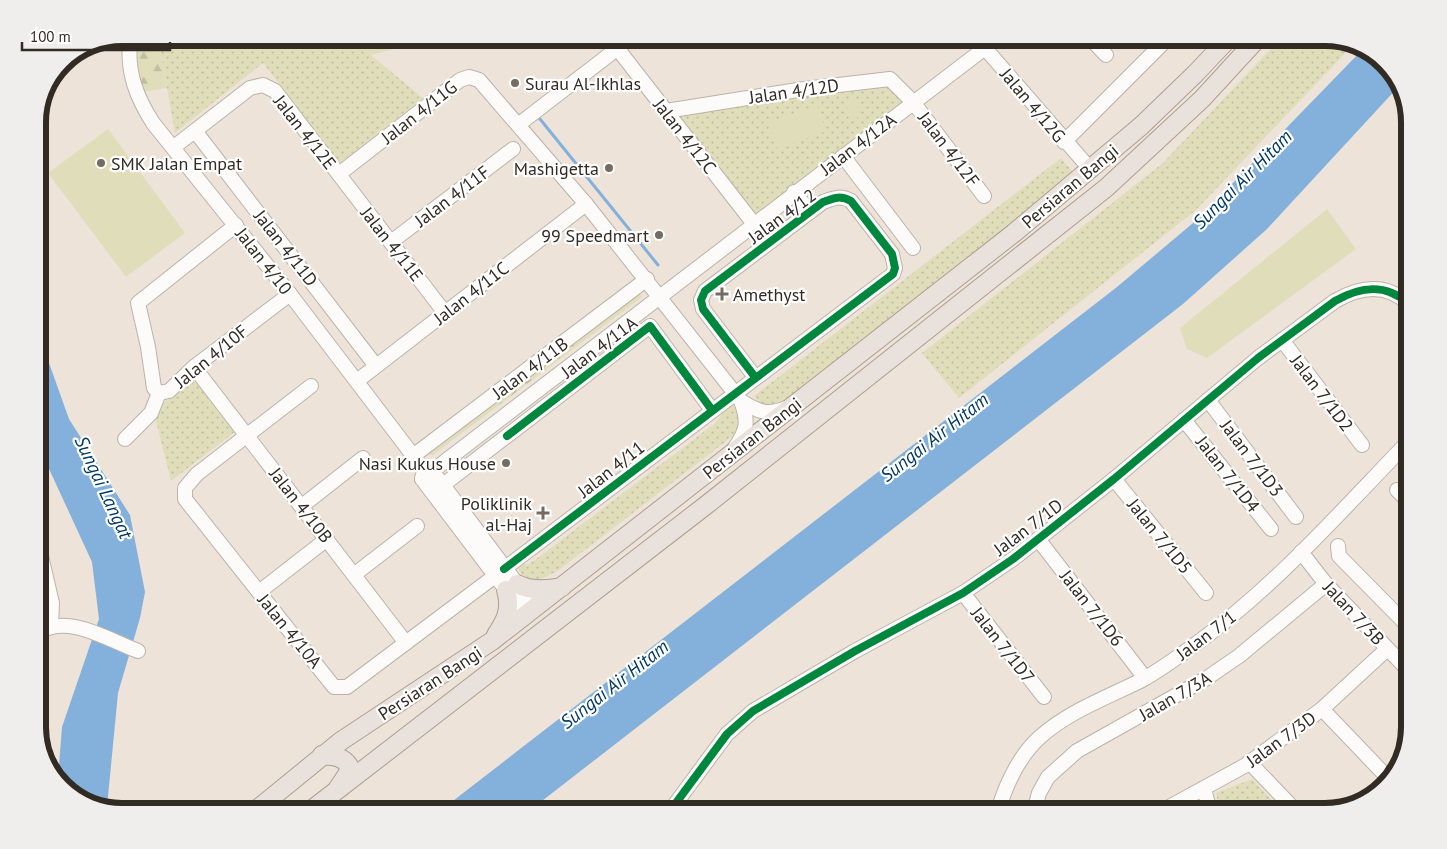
<svg xmlns="http://www.w3.org/2000/svg" width="1447" height="849" font-family="'PT Sans',sans-serif">
  <style>
    .green { fill: url(#green-dots) }
    .forest { fill: url(#forest-firs) }
    .pitch { fill: #e0deba }
    .water { fill: #83b1dc }
    .lines { fill: none; stroke-linecap: round; stroke-linejoin: round }
    .stream { stroke: #83b1dc; stroke-width: 3 }
    .minor-casing { stroke: #bbb3aa; stroke-width: 16 }
    .major-casing { stroke: #ad9e91; stroke-width: 20 }
    .minor { stroke: #fcfbf9; stroke-width: 14 }
    .major { stroke: #e9e2dc; stroke-width: 18 }
    .cycleway-casing { stroke: #fff; stroke-width: 11 }
    .cycleway { stroke: #00873e; stroke-width: 8 }
    .poi-dot { fill: #746b62; stroke: #fff; stroke-width: 2 }
    .labels { text-anchor: middle; dominant-baseline: central; stroke-width: 4.5; stroke-linejoin: round; paint-order: stroke }
    .poi-label { font-size: 18px; fill: #322b23; stroke: #fff; text-anchor: end }
    .street-label { font-size: 18px; fill: #322b23; stroke: #fff }
    .water-label { font-size: 19px; font-style: italic; fill: #003963; stroke: #fff }
    .rim { fill: none; stroke: #322b23; stroke-width: 6 }
  </style>
  <defs>
    <pattern id="green-dots" width="8" height="8" patternUnits="userSpaceOnUse" patternTransform="scale(1.25)"><rect width="8" height="8" fill="#e0deba"/><path d="M2 2h.1M6 6h.1" fill="none" stroke="#c1bfa0" stroke-width="1.8" stroke-linecap="round"/></pattern>
    <pattern id="forest-firs" width="22" height="20" patternUnits="userSpaceOnUse" patternTransform="scale(1.25)"><rect width="22" height="20" fill="#e0deba"/><path d="M5 1l3.5 6h-7zM16 11l3.5 6h-7z" fill="#c1bfa0"/></pattern>
  </defs>
  <rect width="100%" height="100%" fill="#eee3d8"/>
  <!-- green -->
  <g class="green">
    <path d="M 1281,38 L 1325,38 L 1353,45 L 1196,210 L 959,398 L 922,353 L 1163,163 Z"/>
    <path d="M 355,42 L 423,98 L 340,163 L 263,63 L 175,133 L 159,43 Z"/>
    <path d="M 890,85 L 907,102 L 755,215 L 678,113 Z"/>
    <path d="M 1061,158 L 1073,172 L 1054,192 L 784,401 L 765,409 L 754,396 Z"/>
    <path d="M 193,374 L 236,431 L 171,481 L 154,413 Z"/>
    <path d="M 731,403 L 742,416 L 738,432 L 559,570 L 538,581 L 526,579 L 516,567 L 523,562 L 527,566 L 714,424 Z"/>
    <path d="M 1252,779 L 1282,811 L 1220,811 L 1216,793 Z"/>
  </g>
  <!-- forest -->
  <g class="forest">
    <path d="M 355,42 L 422,42 L 370,55 Z"/>
    <path d="M 159,43 L 167,88 L 141,92 L 134,69 L 135,44 Z"/>
    <path d="M 639,294 L 642,297 L 433,455 L 426,454 Z"/>
  </g>
  <!-- pitch -->
  <g class="pitch">
    <path d="M 854,96 L 862,116 L 852,120 L 844,100 Z"/>
    <path d="M 817,105 L 826,131 L 778,149 L 768,123 Z"/>
    <path d="M 108,129 L 185,233 L 126,277 L 48,173 Z"/>
    <path d="M 1327,209 L 1356,249 L 1207,358 L 1187,349 L 1180,328 Z"/>
  </g>
  <!-- water -->
  <g class="water">
    <path d="M 1364,48 L 1398,79 L 1400,85 L 1267,229 L 1183,304 L 529,811 L 440,811 L 1117,287 L 1199,218 Z"/>
    <path d="M 38,346 L 49,363 L 69,419 L 130,515 L 145,592 L 140,618 L 118,693 L 107,807 L 80,800 L 58,778 L 62,727 L 99,619 L 92,562 L 38,445 Z"/>
  </g>
  <g class="lines">
    <!-- stream -->
    <path class="stream" d="M 540,119 L 658,265"/>
    <!-- minor casing -->
    <g class="minor-casing">
      <g id="minor">
        <path d="M 977,39 L 1091,170"/>
        <path d="M 1091,39 L 1106,55"/>
        <path d="M 130,44 C 127,73 137,98 153,123 L 290,294 L 421,466 L 424,470 L 432,471 L 443,485 L 535,608"/>
        <path d="M 617,48 L 754,224"/>
        <path d="M 666,111 L 804,89 L 890,79 L 913,102 L 984,196"/>
        <path d="M 518,125 L 627,41"/>
        <path d="M 195,131 L 376,366"/>
        <path d="M 1064,142 L 1168,38"/>
        <path d="M 174,147 L 250,88 L 263,85 L 275,91 L 445,313"/>
        <path d="M 843,156 L 913,248"/>
        <path d="M 339,174 L 460,80 L 469,77 L 479,80 L 586,204 L 741,401 C 749,422 747,431 734,449"/>
        <path d="M 794,192 L 810,212"/>
        <path d="M 391,242 L 513,149"/>
        <path d="M 1282,340 L 1362,445"/>
        <path d="M 194,367 L 406,643"/>
        <path d="M 357,381 L 586,204"/>
        <path d="M 311,386 L 197,474 L 185,488 L 185,499 L 334,687 L 347,687 L 495,576"/>
        <path d="M 159,393 L 154,388 L 148,347 L 138,303 L 236,225"/>
        <path d="M 159,393 L 169,391 L 194,367 L 290,294"/>
        <path d="M 1208,400 L 1296,517"/>
        <path d="M 741,401 C 757,411 767,416 786,408"/>
        <path d="M 1184,420 L 1271,529"/>
        <path d="M 125,439 L 151,413 L 159,393"/>
        <path d="M 413,456 L 647,279"/>
        <path d="M 424,471 L 422,479 L 525,615"/>
        <path d="M 422,479 L 985,48"/>
        <path d="M 1114,479 L 1206,593"/>
        <path d="M 443,485 L 650,326 L 712,410"/>
        <path d="M 1397,490 L 1409,502"/>
        <path d="M 302,506 L 363,458"/>
        <path d="M 1038,539 L 1145,678"/>
        <path d="M 38,543 L 52,603 L 51,626"/>
        <path d="M 1338,546 L 1339,556 L 1409,627"/>
        <path d="M 1301,552 L 1326,584 L 1409,671"/>
        <path d="M 504,569 L 893,274 L 895,268 L 892,254 L 851,201 C 840,195 834,198 823,202 L 705,291 L 701,300 L 703,309 L 755,377"/>
        <path d="M 355,574 L 417,526"/>
        <path d="M 259,592 L 327,539"/>
        <path d="M 963,593 L 1044,697"/>
        <path d="M 38,633 C 68,613 108,640 138,651"/>
        <path d="M 1322,709 L 1389,779"/>
        <path d="M 1249,762 L 1296,811"/>
        <path d="M 1204,789 L 1210,811"/>
        <path d="M 670,811 L 727,734 L 753,711 L 855,651 L 963,593 L 1013,559 L 1114,479 L 1258,358 L 1335,301 C 1361,286 1386,283 1409,304"/>
        <path d="M 998,811 C 1006,784 1019,756 1040,737 C 1069,711 1108,697 1142,680 C 1160,670 1176,658 1193,646 C 1274,588 1340,512 1409,441"/>
        <path d="M 1034,811 L 1039,793 L 1048,777 L 1077,751 L 1207,678 L 1239,656 L 1326,584"/>
        <path d="M 1162,811 L 1246,765 L 1322,709 L 1387,649"/>
      </g>
    </g>
    <!-- major casing -->
    <g class="major-casing">
      <g id="major">
        <path d="M 517,584 C 530,591 547,590 562,587"/>
        <path d="M 496,635 C 507,619 511,608 506,590"/>
        <path d="M 322,755 C 333,756 343,756 349,766 L 348,773 L 338,788"/>
        <path d="M 255,811 L 341,741 L 492,641 L 1014,233 L 1141,126 L 1195,74 L 1229,38"/>
        <path d="M 310,811 L 705,506 L 1106,188 L 1202,99 L 1258,38"/>
      </g>
    </g>
    <!-- minor -->
    <use href="#minor" class="minor"/>
    <!-- major -->
    <use href="#major" class="major"/>
    <!-- cycleway casing -->
    <g class="cycleway-casing">
      <g id="cycleway">
        <path d="M 507,436 L 650,326 L 712,410"/>
        <path d="M 504,569 L 893,274 L 895,268 L 892,254 L 851,201 C 840,195 834,198 823,202 L 705,291 L 701,300 L 703,309 L 755,377"/>
        <path d="M 670,811 L 727,734 L 753,711 L 855,651 L 963,593 L 1013,559 L 1114,479 L 1258,358 L 1335,301 C 1361,286 1386,283 1409,304"/>
      </g>
    </g>
    <!-- cycleway -->
    <use href="#cycleway" class="cycleway"/>
  </g>
  <!-- markers -->
  <g class="poi-dot">
    <circle cx="515" cy="83" r="5"/>
    <circle cx="101" cy="163" r="5"/>
    <circle cx="609" cy="168" r="5"/>
    <circle cx="659" cy="235" r="5"/>
    <path d="M719.5 286.5h5v5h5v5h-5v5h-5v-5h-5v-5h5z"/>
    <circle cx="506" cy="463" r="5"/>
    <path d="M540.5 505.5h5v5h5v5h-5v5h-5v-5h-5v-5h5z"/>
  </g>
  <g class="labels">
    <!-- poi labels -->
    <g class="poi-label">
      <text x="525" y="83" text-anchor="start">Surau Al-Ikhlas</text>
      <text x="111" y="163" text-anchor="start">SMK Jalan Empat</text>
      <text x="599" y="168">Mashigetta</text>
      <text x="649" y="235">99 Speedmart</text>
      <text x="733" y="294" text-anchor="start">Amethyst</text>
      <text x="496" y="463">Nasi Kukus House</text>
      <text x="532" y="503">Poliklinik<tspan x="532" dy="21">al-Haj</tspan></text>
    </g>
    <!-- street labels -->
    <g class="street-label">
      <text transform="translate(794 91) rotate(-8)">Jalan 4/12D</text>
      <text transform="translate(1033 105) rotate(50)">Jalan 4/12G</text>
      <text transform="translate(419 112) rotate(-38)">Jalan 4/11G</text>
      <text transform="translate(305 132) rotate(52)">Jalan 4/12E</text>
      <text transform="translate(685 136) rotate(52)">Jalan 4/12C</text>
      <text transform="translate(858 144) rotate(-37)">Jalan 4/12A</text>
      <text transform="translate(949 149) rotate(53)">Jalan 4/12F</text>
      <text transform="translate(1070 186) rotate(-40)">Persiaran Bangi</text>
      <text transform="translate(452 196) rotate(-37)">Jalan 4/11F</text>
      <text transform="translate(782 216) rotate(-36)">Jalan 4/12</text>
      <text transform="translate(392 244) rotate(52)">Jalan 4/11E</text>
      <text transform="translate(286 248) rotate(52)">Jalan 4/11D</text>
      <text transform="translate(264 261) rotate(52)">Jalan 4/10</text>
      <text transform="translate(471 293) rotate(-38)">Jalan 4/11C</text>
      <text transform="translate(599 347) rotate(-37)">Jalan 4/11A</text>
      <text transform="translate(211 356) rotate(-39)">Jalan 4/10F</text>
      <text transform="translate(530 368) rotate(-37)">Jalan 4/11B</text>
      <text transform="translate(1322 393) rotate(53)">Jalan 7/1D2</text>
      <text transform="translate(752 438) rotate(-38)">Persiaran Bangi</text>
      <text transform="translate(1252 458) rotate(53)">Jalan 7/1D3</text>
      <text transform="translate(611 469) rotate(-38)">Jalan 4/11</text>
      <text transform="translate(1228 474) rotate(52)">Jalan 7/1D4</text>
      <text transform="translate(301 505) rotate(52)">Jalan 4/10B</text>
      <text transform="translate(1028 527) rotate(-37)">Jalan 7/1D</text>
      <text transform="translate(1160 536) rotate(51)">Jalan 7/1D5</text>
      <text transform="translate(1092 608) rotate(52)">Jalan 7/1D6</text>
      <text transform="translate(1354 613) rotate(47)">Jalan 7/3B</text>
      <text transform="translate(290 631) rotate(51)">Jalan 4/10A</text>
      <text transform="translate(1206 635) rotate(-37)">Jalan 7/1</text>
      <text transform="translate(1003 645) rotate(52)">Jalan 7/1D7</text>
      <text transform="translate(430 683) rotate(-33)">Persiaran Bangi</text>
      <text transform="translate(1175 696) rotate(-30)">Jalan 7/3A</text>
      <text transform="translate(1281 739) rotate(-36)">Jalan 7/3D</text>
    </g>
    <!-- water labels -->
    <g class="water-label">
      <text transform="translate(1242 179) rotate(-45)">Sungai Air Hitam</text>
      <text transform="translate(934 437) rotate(-38)">Sungai Air Hitam</text>
      <text transform="translate(104 487) rotate(65)">Sungai Langat</text>
      <text transform="translate(614 684) rotate(-38)">Sungai Air Hitam</text>
    </g>
  </g>
  <!-- crop -->
  <path d="M0 0H1447V849H0ZM122 46H1325A76 76 0 0 1 1401 122V727A76 76 0 0 1 1325 803H122A76 76 0 0 1 46 727V122A76 76 0 0 1 122 46Z" fill="#efeeed" fill-rule="evenodd"/>
  <path class="rim" d="M122 46H1325A76 76 0 0 1 1401 122V727A76 76 0 0 1 1325 803H122A76 76 0 0 1 46 727V122A76 76 0 0 1 122 46Z"/>
  <!-- scale -->
  <path d="M22 42v8h148v-8" fill="none" stroke="#322b23" stroke-width="2.5"/>
  <text x="30" y="42" font-size="15" fill="#322b23" stroke="#ffffff" stroke-width="4" paint-order="stroke">100 m</text>
</svg>
